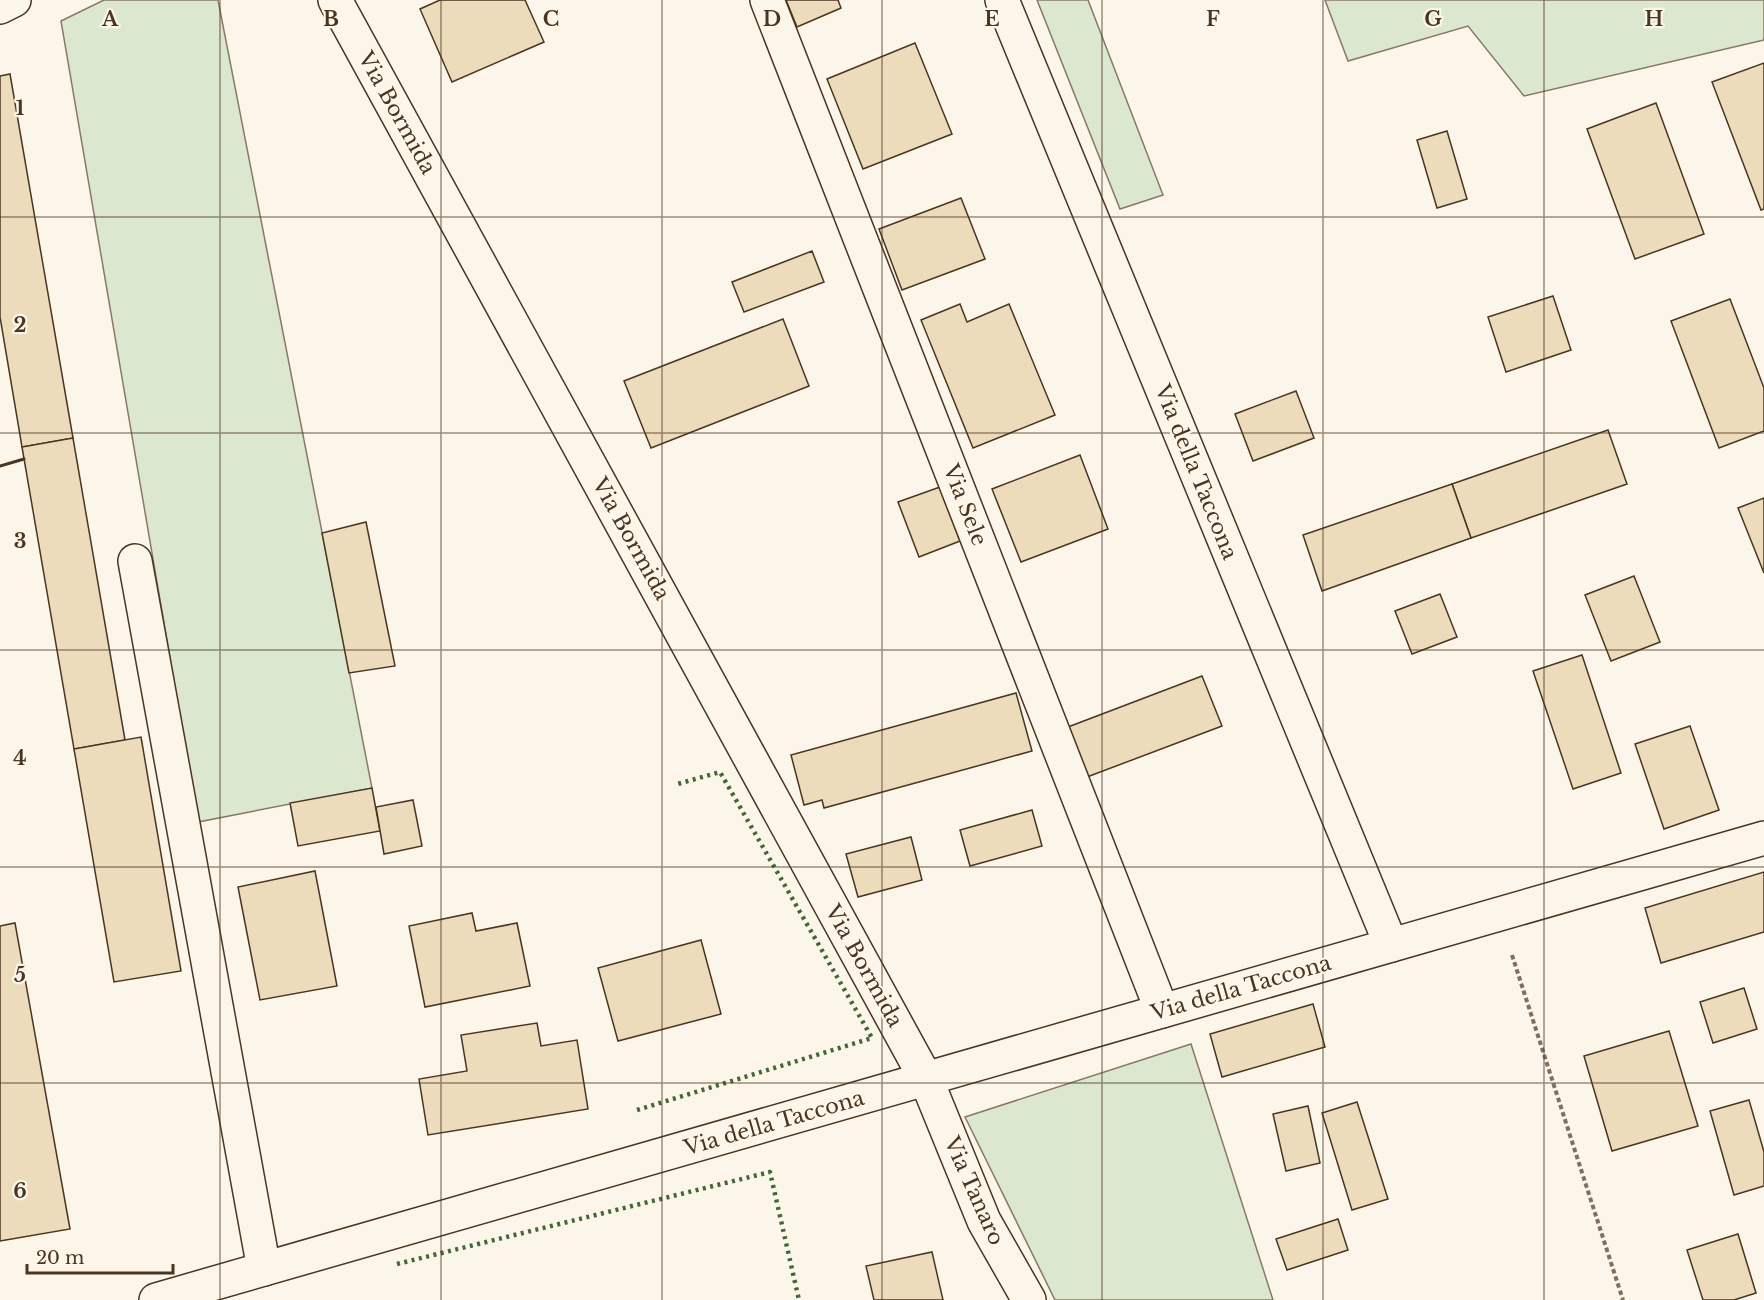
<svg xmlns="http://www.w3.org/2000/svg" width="1764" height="1300" font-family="'Libre Baskerville',serif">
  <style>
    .green { fill: #dce7d0; stroke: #887966; stroke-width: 1.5 }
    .building { fill: #ecdcbc; stroke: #4a3520; stroke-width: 1.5 }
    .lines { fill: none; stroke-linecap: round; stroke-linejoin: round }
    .minor-casing { stroke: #4a3520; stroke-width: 36 }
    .major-casing { stroke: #4a3520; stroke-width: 36 }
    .path { stroke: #7f6f5c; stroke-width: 4; stroke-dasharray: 4.5 3; stroke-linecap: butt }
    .minor { stroke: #fbf6e9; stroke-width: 33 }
    .major { stroke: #fbf6e9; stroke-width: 33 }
    .hedge { stroke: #436837; stroke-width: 4.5; stroke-dasharray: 3 4.5; stroke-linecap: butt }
    .wall { stroke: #4a3520; stroke-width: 3 }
    .grid { fill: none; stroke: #4a3520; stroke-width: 1.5; stroke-opacity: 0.55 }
    .labels { text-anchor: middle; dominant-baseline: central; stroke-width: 4.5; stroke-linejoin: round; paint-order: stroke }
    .street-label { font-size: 21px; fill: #4a3520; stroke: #fbf6e9 }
    .grid-label { font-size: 20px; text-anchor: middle; font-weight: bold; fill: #4a3520; stroke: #fbf6e9; stroke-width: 4.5; stroke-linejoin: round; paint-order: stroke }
  </style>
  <rect width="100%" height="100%" fill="#fbf6e9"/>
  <!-- green -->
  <g class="green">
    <path d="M 104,0 L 218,0 L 372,788 L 198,822 L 61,21 Z"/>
    <path d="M 1037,0 L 1088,0 L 1163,195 L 1120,209 Z"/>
    <path d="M 1325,0 L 1764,0 L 1764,40 L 1524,96 L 1468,26 L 1348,61 Z"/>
    <path d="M 1191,1044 L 1273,1300 L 1055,1300 L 965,1117 Z"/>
  </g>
  <!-- building -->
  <g class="building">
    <path d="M 440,0 L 525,0 L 544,42 L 452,82 L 420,9 Z"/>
    <path d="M 786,0 L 838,0 L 841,8 L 797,27 Z"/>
    <path d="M 915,43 L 952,134 L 863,169 L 827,79 Z"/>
    <path d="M 1764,63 L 1764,209 L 1761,210 L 1712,82 Z"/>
    <path d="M 10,74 L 73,438 L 22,447 L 0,317 L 0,76 Z"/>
    <path d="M 1656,103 L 1704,234 L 1635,259 L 1587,129 Z"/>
    <path d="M 1447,131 L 1467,199 L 1437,208 L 1417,140 Z"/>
    <path d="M 961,198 L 985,259 L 902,290 L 879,229 Z"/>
    <path d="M 812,251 L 824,282 L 744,312 L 732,282 Z"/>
    <path d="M 1553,296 L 1571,350 L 1506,372 L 1488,317 Z"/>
    <path d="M 1730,299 L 1764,388 L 1764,431 L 1719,448 L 1671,321 Z"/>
    <path d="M 960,304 L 967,322 L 1009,304 L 1055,415 L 973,448 L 921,320 Z"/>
    <path d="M 783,319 L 809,386 L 651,448 L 624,381 Z"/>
    <path d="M 1296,391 L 1314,438 L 1253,461 L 1235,414 Z"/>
    <path d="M 1608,430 L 1627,484 L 1471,538 L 1452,484 Z"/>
    <path d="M 73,438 L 125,740 L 74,749 L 22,447 Z"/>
    <path d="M 1080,455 L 1108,529 L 1021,562 L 992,489 Z"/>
    <path d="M 1452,484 L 1471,538 L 1322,591 L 1303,535 Z"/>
    <path d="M 940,487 L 960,541 L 919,557 L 898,502 Z"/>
    <path d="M 1764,498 L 1764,573 L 1738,508 Z"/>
    <path d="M 366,522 L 395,666 L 349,673 L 322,533 Z"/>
    <path d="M 1634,576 L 1660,642 L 1611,661 L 1585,595 Z"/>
    <path d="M 1440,594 L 1457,637 L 1412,654 L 1395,611 Z"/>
    <path d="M 1582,655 L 1621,773 L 1573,789 L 1533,671 Z"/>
    <path d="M 1202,676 L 1222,726 L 1087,777 L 1068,727 Z"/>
    <path d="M 1016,693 L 1032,751 L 824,808 L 822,800 L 804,805 L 791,755 Z"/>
    <path d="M 1690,726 L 1719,810 L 1664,829 L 1635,744 Z"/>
    <path d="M 141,737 L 181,971 L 114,982 L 74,749 Z"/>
    <path d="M 372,788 L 380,831 L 298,846 L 290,803 Z"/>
    <path d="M 413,800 L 422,846 L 384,854 L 376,807 Z"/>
    <path d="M 1032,810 L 1042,846 L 970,866 L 960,830 Z"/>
    <path d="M 911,837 L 922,880 L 858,897 L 846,854 Z"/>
    <path d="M 315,871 L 337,986 L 260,1000 L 238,887 Z"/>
    <path d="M 1764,872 L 1764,932 L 1661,963 L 1645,908 Z"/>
    <path d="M 472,913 L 476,931 L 517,923 L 530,986 L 425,1007 L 409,926 Z"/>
    <path d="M 15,923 L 70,1229 L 0,1241 L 0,926 Z"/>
    <path d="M 701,940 L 721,1014 L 618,1041 L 598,968 Z"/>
    <path d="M 1744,988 L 1757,1029 L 1713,1043 L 1700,1002 Z"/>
    <path d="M 1313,1004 L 1325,1047 L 1222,1077 L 1210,1034 Z"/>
    <path d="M 537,1023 L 541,1046 L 577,1040 L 588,1109 L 428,1135 L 419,1079 L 467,1071 L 461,1035 Z"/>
    <path d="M 1669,1031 L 1698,1126 L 1612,1151 L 1584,1056 Z"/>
    <path d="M 1749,1100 L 1764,1152 L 1764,1186 L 1734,1195 L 1710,1111 Z"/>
    <path d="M 1357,1102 L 1388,1199 L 1352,1210 L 1322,1113 Z"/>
    <path d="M 1308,1106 L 1320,1163 L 1286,1171 L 1273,1114 Z"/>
    <path d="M 1338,1219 L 1348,1250 L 1287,1270 L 1276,1239 Z"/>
    <path d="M 1738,1234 L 1756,1293 L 1734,1300 L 1703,1300 L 1687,1250 Z"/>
    <path d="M 932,1252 L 943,1300 L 874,1300 L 866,1266 Z"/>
  </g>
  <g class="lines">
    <!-- minor casing -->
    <g class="minor-casing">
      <g id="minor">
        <path d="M 335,0 L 926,1079 L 984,1221 L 1029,1300"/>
        <path d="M 767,0 L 1162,1011"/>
        <path d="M 1002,0 L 1391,945"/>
        <path d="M 0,7 L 14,0"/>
        <path d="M 135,561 L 264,1269"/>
      </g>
    </g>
    <!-- major casing -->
    <g class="major-casing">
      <path id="major" d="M 156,1300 L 1764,838"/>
    </g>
    <!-- path -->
    <path class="path" d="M 1512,955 L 1623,1300"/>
    <!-- minor -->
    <use href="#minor" class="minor"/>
    <!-- major -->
    <use href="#major" class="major"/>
    <!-- hedge -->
    <g class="hedge">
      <path d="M 637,1110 L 872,1038 L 720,772 L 674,785"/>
      <path d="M 397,1264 L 770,1172 L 799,1300"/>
    </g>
    <!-- wall -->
    <path class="wall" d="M 0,466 L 24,459"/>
  </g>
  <!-- grid -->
  <path class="grid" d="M 220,0 L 220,1300M 441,0 L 441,1300M 662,0 L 662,1300M 882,0 L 882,1300M 1102,0 L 1102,1300M 1323,0 L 1323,1300M 1544,0 L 1544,1300M 0,217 L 1764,217M 0,433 L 1764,433M 0,650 L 1764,650M 0,867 L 1764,867M 0,1083 L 1764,1083"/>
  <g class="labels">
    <!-- street labels -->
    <g class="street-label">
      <text transform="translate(397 113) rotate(61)">Via Bormida</text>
      <text transform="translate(1196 472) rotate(68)">Via della Taccona</text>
      <text transform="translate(965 505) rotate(69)">Via Sele</text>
      <text transform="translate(631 539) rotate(61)">Via Bormida</text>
      <text transform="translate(864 966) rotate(61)">Via Bormida</text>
      <text transform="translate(1241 988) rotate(-16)">Via della Taccona</text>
      <text transform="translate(774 1123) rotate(-16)">Via della Taccona</text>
      <text transform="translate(974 1191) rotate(66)">Via Tanaro</text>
    </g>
  </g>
  <g class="grid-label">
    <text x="110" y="26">A</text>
    <text x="331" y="26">B</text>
    <text x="551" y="26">C</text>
    <text x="772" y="26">D</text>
    <text x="992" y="26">E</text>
    <text x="1213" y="26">F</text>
    <text x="1433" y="26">G</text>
    <text x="1654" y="26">H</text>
    <text x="20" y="115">1</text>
    <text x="20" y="332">2</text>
    <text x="20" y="548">3</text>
    <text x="20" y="765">4</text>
    <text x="20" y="982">5</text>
    <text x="20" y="1198">6</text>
  </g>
  <!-- scale -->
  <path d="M27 1264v9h146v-9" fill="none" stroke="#4a3520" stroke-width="3"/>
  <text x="36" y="1264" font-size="18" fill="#4a3520" stroke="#fbf6e9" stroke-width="4.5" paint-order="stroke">20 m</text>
</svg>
